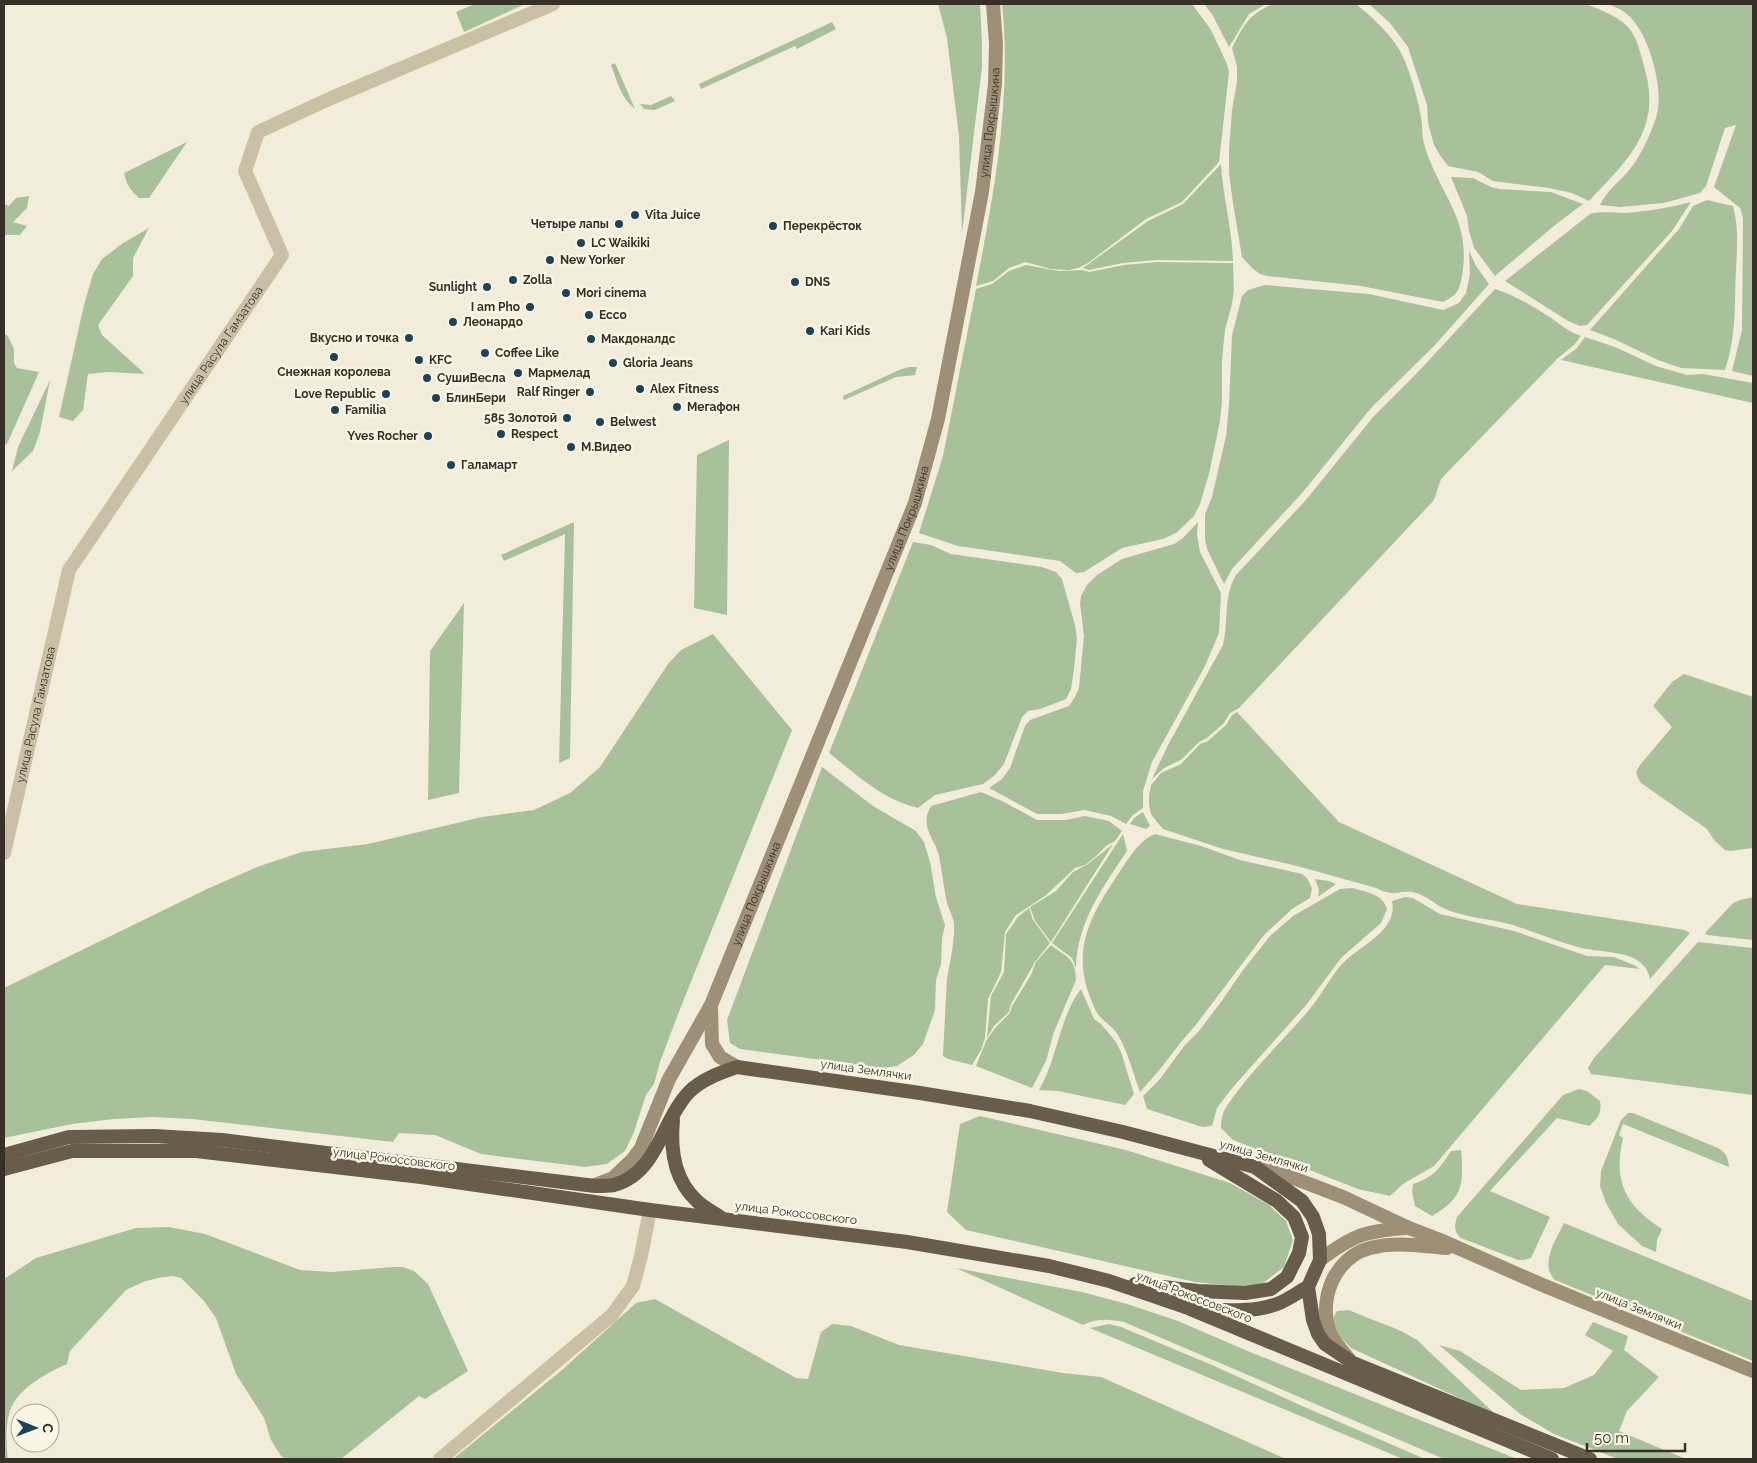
<svg xmlns="http://www.w3.org/2000/svg" width="1757" height="1463" font-family="Raleway,sans-serif">
  <style>
    .green { fill: #a9c19a }
    .lines { fill: none; stroke-linecap: round; stroke-linejoin: round }
    .minor { stroke: #cac0a6; stroke-width: 14 }
    .secondary { stroke: #9e9077; stroke-width: 14 }
    .trunk { stroke: #685c4b; stroke-width: 14 }
    .poi-dot { fill: #1c4358; stroke: #f9f6e6; stroke-width: 2 }
    .labels { text-anchor: middle; dominant-baseline: central; stroke-width: 5; stroke-linejoin: round; paint-order: stroke }
    .street-label { font-size: 12px; fill: #363027; stroke: #f9f6e6 }
    .poi-label { font-size: 12px; font-weight: bold; fill: #363027; stroke: #f9f6e6; text-anchor: start }
  </style>
  <rect width="100%" height="100%" fill="#f2edda"/>
  <!-- green -->
  <g class="green">
    <path d="M 475,4 L 525,4 L 464,32 L 456,12 Z"/>
    <path d="M 938,4 L 980,4 L 982,41 L 982,67 L 962,233 L 959,136 L 947,38 Z"/>
    <path d="M 1002,4 L 1192,4 L 1211,30 L 1227,64 L 1229,72 L 1219,162 L 1182,202 L 1146,219 L 1088,263 L 1078,268 L 1068,270 L 1051,269 L 1025,262 L 1009,268 L 993,281 L 976,286 C 994,194 1012,98 1002,4 Z"/>
    <path d="M 1204,4 L 1266,4 L 1249,14 L 1229,47 L 1212,14 Z"/>
    <path d="M 1272,4 L 1356,4 C 1372,17 1390,33 1400,51 C 1409,67 1418,99 1421,117 C 1423,128 1421,135 1425,147 C 1440,196 1472,219 1462,276 C 1459,292 1457,295 1443,302 L 1361,286 L 1267,276 L 1260,274 L 1252,268 L 1242,257 L 1233,203 L 1229,173 L 1229,150 L 1232,110 L 1237,82 L 1237,67 L 1232,48 C 1244,25 1247,16 1272,4 Z"/>
    <path d="M 1369,4 C 1422,4 1475,4 1528,4 C 1542,4 1574,1 1585,4 C 1598,8 1619,17 1628,27 C 1638,38 1641,56 1645,70 C 1662,130 1627,161 1589,201 L 1572,193 L 1549,188 L 1493,181 L 1478,172 L 1448,166 L 1441,157 L 1434,145 L 1428,123 L 1427,105 L 1408,47 L 1390,23 Z"/>
    <path d="M 1608,4 L 1753,4 L 1753,376 L 1732,371 L 1742,330 L 1743,218 L 1740,208 L 1714,187 L 1736,125 L 1725,128 L 1706,186 L 1700,193 L 1664,203 L 1620,207 L 1600,205 C 1608,188 1625,178 1636,161 C 1644,148 1656,124 1658,108 C 1662,83 1648,32 1628,15 C 1623,10 1615,7 1608,4 Z"/>
    <path d="M 832,22 L 836,29 L 797,49 L 795,46 L 701,89 L 699,84 Z"/>
    <path d="M 615,63 L 635,109 C 621,98 617,81 611,65 Z"/>
    <path d="M 671,96 L 675,101 L 655,110 L 644,109 L 640,104 L 651,105 Z"/>
    <path d="M 187,142 L 149,198 L 139,198 C 131,191 126,184 124,173 Z"/>
    <path d="M 1221,164 C 1223,197 1232,228 1233,261 L 1156,260 L 1123,263 L 1089,270 L 1083,268 L 1148,221 L 1183,204 Z"/>
    <path d="M 1451,177 L 1473,178 L 1491,187 L 1500,189 L 1551,192 L 1583,204 L 1555,225 L 1495,276 L 1474,248 L 1469,231 L 1467,216 Z"/>
    <path d="M 29,196 L 27,208 L 13,222 L 27,226 L 20,235 L 4,235 L 4,204 L 9,206 L 16,198 Z"/>
    <path d="M 1707,200 L 1733,206 C 1739,230 1737,247 1736,271 C 1734,308 1737,334 1725,370 L 1681,368 L 1658,360 L 1614,339 L 1590,330 L 1679,229 L 1693,206 Z"/>
    <path d="M 1691,202 L 1672,231 L 1587,325 L 1580,326 L 1568,321 L 1505,281 L 1590,214 C 1601,211 1613,213 1625,213 C 1648,211 1669,208 1691,202 Z"/>
    <path d="M 149,228 L 133,258 L 133,276 L 98,325 L 102,335 L 145,374 L 108,372 L 88,374 L 83,410 L 73,421 L 59,417 L 84,305 L 93,274 L 102,259 L 123,243 Z"/>
    <path d="M 1469,251 L 1476,266 L 1489,284 L 1435,345 L 1371,408 L 1303,492 L 1232,569 L 1224,584 L 1207,549 L 1205,539 L 1205,514 L 1212,497 L 1226,436 L 1229,405 L 1232,335 L 1242,296 L 1248,290 L 1265,285 L 1369,294 L 1443,310 L 1459,303 L 1466,293 L 1470,274 Z"/>
    <path d="M 1157,262 L 1233,263 L 1234,290 L 1232,304 L 1225,330 L 1222,359 L 1222,401 L 1220,421 L 1209,474 L 1200,504 L 1194,516 L 1176,533 L 1163,539 L 1122,548 L 1084,572 L 1076,573 L 1060,561 L 958,546 L 919,533 L 943,456 L 976,289 L 992,284 L 1009,271 L 1026,265 L 1059,271 L 1082,270 L 1089,272 L 1124,265 Z"/>
    <path d="M 1495,289 C 1515,295 1534,307 1551,318 C 1561,325 1569,332 1581,336 L 1574,345 L 1558,358 L 1441,479 L 1434,500 L 1239,708 L 1230,713 L 1224,723 L 1207,738 L 1199,742 L 1181,760 L 1164,768 L 1152,779 L 1168,745 L 1223,645 C 1229,619 1223,597 1236,575 L 1305,501 L 1374,416 L 1417,373 Z"/>
    <path d="M 4,334 L 8,336 L 14,349 L 14,363 L 17,368 L 39,372 L 7,444 L 4,445 Z"/>
    <path d="M 1585,337 L 1615,347 L 1656,366 L 1687,375 L 1703,374 L 1753,383 L 1753,403 L 1561,360 L 1577,348 Z"/>
    <path d="M 909,367 L 917,367 L 915,375 L 896,377 L 844,400 L 843,396 L 899,370 Z"/>
    <path d="M 50,380 L 40,432 L 33,451 L 12,471 L 18,447 Z"/>
    <path d="M 729,440 L 727,615 L 694,608 L 697,455 Z"/>
    <path d="M 574,522 L 570,758 L 559,763 L 565,534 L 504,561 L 501,555 Z"/>
    <path d="M 1198,522 L 1197,535 L 1200,552 L 1221,593 L 1219,633 L 1205,666 L 1152,762 L 1143,791 L 1143,808 L 1133,815 L 1126,824 L 1111,816 L 1085,810 L 1061,814 L 1037,814 L 989,788 L 1002,779 L 1010,768 L 1025,726 L 1030,720 L 1069,706 L 1075,697 L 1079,688 L 1084,636 L 1080,604 L 1081,596 L 1087,585 L 1097,575 L 1122,559 L 1174,544 L 1183,538 Z"/>
    <path d="M 913,542 L 931,545 L 951,554 L 1042,567 L 1056,572 L 1062,579 L 1075,625 L 1077,638 L 1074,669 L 1071,689 L 1066,699 L 1040,709 L 1028,711 L 1022,717 L 1004,764 L 994,776 L 983,784 L 935,795 L 918,808 C 883,800 857,775 829,753 Z"/>
    <path d="M 464,603 L 459,793 L 428,800 L 430,651 Z"/>
    <path d="M 713,634 L 792,730 L 680,1009 L 660,1062 L 654,1084 L 646,1095 L 634,1132 L 625,1151 L 607,1164 L 585,1167 L 481,1154 L 435,1135 L 399,1133 L 393,1142 L 192,1119 L 153,1117 L 114,1119 L 72,1124 L 4,1138 L 4,988 L 207,889 L 257,867 L 302,852 L 368,844 L 482,817 L 534,810 L 570,793 L 600,767 L 668,664 L 681,650 Z"/>
    <path d="M 1684,674 L 1753,697 L 1753,848 L 1730,851 L 1725,850 L 1714,840 L 1707,829 L 1641,783 L 1638,778 L 1636,772 L 1640,765 L 1672,727 L 1653,706 L 1672,682 Z"/>
    <path d="M 1237,712 L 1339,822 L 1517,904 L 1685,930 L 1690,933 L 1650,979 C 1645,948 1601,954 1578,947 C 1556,941 1535,932 1513,925 C 1492,919 1470,918 1450,911 C 1437,907 1426,894 1412,892 C 1395,890 1396,898 1376,888 L 1297,866 L 1223,849 L 1163,829 L 1157,822 L 1151,814 L 1149,804 L 1149,796 L 1151,785 L 1161,773 L 1181,764 L 1200,744 L 1208,741 L 1226,725 L 1232,715 Z"/>
    <path d="M 822,767 L 873,806 L 916,831 L 924,842 L 930,862 L 936,897 L 945,925 L 942,939 L 941,964 L 936,980 L 935,1010 L 923,1044 L 914,1055 L 897,1066 L 883,1068 L 740,1049 L 730,1043 L 727,1020 Z"/>
    <path d="M 981,792 L 1002,801 L 1037,820 L 1066,820 L 1085,816 L 1109,821 L 1122,831 L 1115,841 L 1106,846 L 1094,858 L 1085,865 L 1075,868 L 1045,896 L 1016,915 L 1005,932 L 1001,972 L 988,999 L 985,1038 L 981,1050 L 972,1065 L 948,1059 L 943,1056 L 947,978 C 950,964 955,938 954,924 C 953,915 947,907 946,898 C 943,884 942,870 939,856 C 934,836 919,827 931,806 Z"/>
    <path d="M 1143,812 L 1150,826 L 1146,829 L 1130,824 L 1134,818 Z"/>
    <path d="M 1123,834 L 1127,851 C 1103,887 1077,922 1076,968 L 1072,958 L 1052,943 Z"/>
    <path d="M 1155,834 L 1201,846 L 1240,860 L 1302,874 L 1307,878 L 1312,888 L 1310,898 L 1292,909 L 1264,935 L 1195,1026 L 1181,1042 L 1161,1068 L 1140,1092 C 1133,1073 1128,1052 1118,1035 C 1113,1026 1102,1021 1097,1013 C 1071,962 1083,927 1113,882 C 1124,866 1138,840 1155,834 Z"/>
    <path d="M 1113,844 L 1051,942 L 1035,921 L 1030,907 L 1056,891 L 1073,872 L 1088,864 Z"/>
    <path d="M 1315,879 L 1329,881 L 1336,884 L 1318,897 L 1319,890 Z"/>
    <path d="M 1353,888 C 1366,892 1383,894 1387,909 L 1381,923 L 1341,958 L 1307,1004 L 1233,1087 L 1217,1108 L 1212,1126 L 1202,1127 L 1147,1109 L 1143,1096 L 1160,1079 L 1184,1046 L 1199,1031 L 1221,1002 L 1243,970 L 1270,936 L 1293,916 L 1340,889 Z"/>
    <path d="M 1405,897 L 1413,898 L 1440,914 L 1514,931 L 1587,956 L 1614,957 L 1634,965 L 1640,969 L 1605,965 L 1434,1166 L 1403,1184 L 1390,1196 L 1358,1189 L 1233,1140 L 1221,1128 C 1221,1117 1223,1111 1229,1103 C 1252,1069 1283,1041 1309,1010 C 1321,996 1333,972 1345,961 C 1363,944 1398,930 1392,901 Z"/>
    <path d="M 1753,897 L 1753,940 L 1707,935 L 1705,933 L 1733,903 L 1740,900 Z"/>
    <path d="M 1029,908 L 1033,920 L 1050,943 L 1035,962 L 1011,1004 L 1009,1012 L 994,1026 L 987,1038 L 991,996 L 1004,972 L 1006,934 L 1018,917 Z"/>
    <path d="M 1698,942 L 1753,948 L 1753,1095 L 1591,1074 L 1588,1068 L 1594,1058 Z"/>
    <path d="M 1051,945 C 1066,957 1076,958 1076,980 L 1054,1032 L 1046,1061 L 1032,1088 L 976,1066 L 986,1041 L 995,1028 L 1010,1013 L 1012,1006 L 1031,975 L 1036,962 Z"/>
    <path d="M 1081,989 L 1094,1019 L 1101,1024 L 1116,1042 L 1121,1052 L 1134,1094 L 1125,1105 L 1058,1091 L 1039,1090 C 1057,1060 1060,1015 1081,989 Z"/>
    <path d="M 1579,1089 L 1587,1091 L 1600,1101 C 1602,1113 1598,1119 1589,1126 L 1557,1118 L 1490,1191 L 1550,1217 L 1531,1258 L 1524,1260 L 1518,1260 L 1461,1238 C 1454,1232 1454,1226 1457,1217 L 1563,1095 Z"/>
    <path d="M 1628,1113 L 1633,1113 L 1718,1148 C 1726,1153 1728,1157 1729,1167 L 1623,1124 L 1619,1135 L 1623,1138 C 1613,1182 1625,1205 1662,1229 L 1657,1240 L 1656,1252 L 1642,1246 L 1618,1224 L 1606,1203 L 1600,1186 L 1601,1171 L 1621,1120 Z"/>
    <path d="M 980,1116 L 1126,1150 L 1230,1183 L 1269,1205 L 1286,1221 L 1293,1240 L 1284,1267 L 1263,1283 L 1242,1287 L 1195,1282 L 966,1230 L 947,1212 L 960,1124 Z"/>
    <path d="M 1461,1150 C 1464,1185 1463,1198 1432,1216 L 1415,1206 L 1412,1192 L 1413,1184 C 1434,1177 1439,1169 1451,1151 Z"/>
    <path d="M 1564,1223 L 1753,1301 L 1753,1361 L 1555,1280 C 1539,1264 1556,1240 1564,1223 Z"/>
    <path d="M 169,1227 L 205,1234 L 300,1270 L 332,1272 L 394,1267 L 403,1267 L 414,1271 L 428,1284 L 468,1371 L 425,1399 L 419,1396 L 341,1459 L 288,1459 L 282,1457 L 277,1450 L 271,1440 L 264,1418 L 236,1374 L 216,1318 L 204,1301 L 181,1278 L 172,1276 L 158,1278 L 143,1282 L 126,1290 L 70,1351 L 67,1364 C 47,1373 22,1386 12,1406 C 5,1419 6,1445 8,1459 L 4,1459 L 4,1279 L 36,1258 L 136,1228 Z"/>
    <path d="M 956,1268 L 1082,1292 L 1127,1304 L 1178,1321 L 1250,1352 L 1517,1459 L 1444,1459 L 1124,1322 C 1109,1319 1097,1318 1083,1325 Z"/>
    <path d="M 655,1299 L 796,1378 L 808,1379 L 821,1332 L 832,1324 L 851,1326 L 899,1345 L 1063,1373 L 1101,1377 L 1286,1459 L 453,1459 L 562,1370 L 636,1303 Z"/>
    <path d="M 1349,1310 C 1372,1321 1396,1326 1417,1340 L 1496,1415 L 1351,1348 C 1341,1337 1325,1326 1337,1311 Z"/>
    <path d="M 1593,1322 L 1628,1336 L 1624,1350 L 1659,1377 L 1627,1411 L 1619,1431 L 1686,1459 L 1618,1459 L 1554,1434 L 1520,1414 L 1439,1345 L 1460,1351 L 1521,1390 L 1564,1388 L 1594,1375 L 1613,1351 L 1585,1335 Z"/>
    <path d="M 1109,1324 L 1121,1327 L 1212,1365 L 1300,1405 L 1425,1459 L 1403,1459 L 1090,1328 Z"/>
  </g>
  <g class="lines">
    <!-- minor -->
    <g class="minor">
      <path id="s1" d="M 4,853 L 69,570 L 282,255 L 245,171 L 258,132 L 329,99 L 553,4"/>
      <path d="M 440,1459 L 612,1315 L 633,1286 L 641,1256 L 650,1210"/>
    </g>
    <!-- secondary -->
    <g class="secondary">
      <path d="M 711,1008 L 712,1044 L 720,1057 L 737,1067"/>
      <path d="M 1255,1167 L 1283,1174 L 1343,1197 L 1409,1228 L 1440,1240 L 1540,1284 L 1753,1371"/>
      <path id="s2" d="M 595,1185 L 613,1178 L 633,1159 L 641,1148 L 669,1079 L 711,1005 L 915,503 L 938,419 L 982,192 L 995,84 L 996,44 L 993,4"/>
      <path d="M 1320,1260 C 1353,1235 1365,1231 1406,1228"/>
      <path d="M 1348,1358 C 1342,1350 1334,1342 1330,1333 C 1318,1299 1334,1258 1370,1248 C 1395,1241 1421,1246 1447,1248"/>
    </g>
    <!-- trunk -->
    <g class="trunk">
      <path d="M 673,1120 C 670,1150 674,1180 697,1201 C 704,1208 713,1212 720,1217"/>
      <path d="M 4,1155 L 69,1137 L 154,1136 L 222,1140 L 595,1186 C 601,1186 608,1186 614,1185 C 657,1174 662,1120 689,1092 C 702,1079 720,1073 737,1067 L 920,1093 L 1030,1111 L 1123,1132 L 1255,1167 L 1302,1201 L 1313,1217 L 1319,1234 L 1320,1260 L 1308,1287 L 1313,1320 L 1318,1334 L 1325,1344 L 1353,1363 L 1590,1459"/>
      <path d="M 4,1169 L 72,1151 L 196,1151 L 421,1177 L 650,1210 L 907,1242 L 1049,1266 L 1109,1281 L 1188,1308 L 1552,1459"/>
      <path d="M 1135,1284 L 1198,1291 L 1245,1293 L 1271,1289 L 1287,1277 L 1299,1253 L 1302,1237 L 1294,1217 L 1277,1201 L 1209,1160"/>
      <path d="M 1199,1309 C 1224,1310 1253,1313 1277,1304 C 1288,1300 1298,1292 1308,1287"/>
    </g>
  </g>
  <!-- markers -->
  <g class="poi-dot">
    <circle cx="635" cy="215" r="5"/>
    <circle cx="619" cy="224" r="5"/>
    <circle cx="773" cy="226" r="5"/>
    <circle cx="581" cy="243" r="5"/>
    <circle cx="550" cy="260" r="5"/>
    <circle cx="513" cy="280" r="5"/>
    <circle cx="795" cy="282" r="5"/>
    <circle cx="487" cy="287" r="5"/>
    <circle cx="566" cy="293" r="5"/>
    <circle cx="530" cy="307" r="5"/>
    <circle cx="589" cy="315" r="5"/>
    <circle cx="453" cy="322" r="5"/>
    <circle cx="810" cy="331" r="5"/>
    <circle cx="409" cy="338" r="5"/>
    <circle cx="591" cy="339" r="5"/>
    <circle cx="485" cy="353" r="5"/>
    <circle cx="334" cy="357" r="5"/>
    <circle cx="419" cy="360" r="5"/>
    <circle cx="613" cy="363" r="5"/>
    <circle cx="518" cy="373" r="5"/>
    <circle cx="427" cy="378" r="5"/>
    <circle cx="640" cy="389" r="5"/>
    <circle cx="590" cy="392" r="5"/>
    <circle cx="386" cy="394" r="5"/>
    <circle cx="436" cy="398" r="5"/>
    <circle cx="677" cy="407" r="5"/>
    <circle cx="335" cy="410" r="5"/>
    <circle cx="567" cy="418" r="5"/>
    <circle cx="600" cy="422" r="5"/>
    <circle cx="501" cy="434" r="5"/>
    <circle cx="428" cy="436" r="5"/>
    <circle cx="571" cy="447" r="5"/>
    <circle cx="451" cy="465" r="5"/>
  </g>
  <g class="labels">
    <!-- street labels -->
    <g class="street-label">
      <text stroke="none"><textPath href="#s2" startOffset="1150">улица Покрышкина</textPath></text>
      <text stroke="none"><textPath href="#s1" startOffset="562">улица Расула Гамзатова</textPath></text>
      <text stroke="none"><textPath href="#s2" startOffset="745">улица Покрышкина</textPath></text>
      <text stroke="none"><textPath href="#s1" startOffset="142">улица Расула Гамзатова</textPath></text>
      <text stroke="none"><textPath href="#s2" startOffset="340">улица Покрышкина</textPath></text>
      <text transform="translate(866 1070) rotate(8)">улица Землячки</text>
      <text transform="translate(1264 1156) rotate(16)">улица Землячки</text>
      <text transform="translate(394 1159) rotate(7)">улица Рокоссовского</text>
      <text transform="translate(796 1213) rotate(7)">улица Рокоссовского</text>
      <text transform="translate(1194 1297) rotate(21)">улица Рокоссовского</text>
      <text transform="translate(1639 1309) rotate(22)">улица Землячки</text>
    </g>
    <!-- poi labels -->
    <g class="poi-label">
      <text x="645" y="215">Vita Juice</text>
      <text x="609" y="224" text-anchor="end">Четыре лапы</text>
      <text x="783" y="226">Перекрёсток</text>
      <text x="591" y="243">LC Waikiki</text>
      <text x="560" y="260">New Yorker</text>
      <text x="523" y="280">Zolla</text>
      <text x="805" y="282">DNS</text>
      <text x="477" y="287" text-anchor="end">Sunlight</text>
      <text x="576" y="293">Mori cinema</text>
      <text x="520" y="307" text-anchor="end">I am Pho</text>
      <text x="599" y="315">Ecco</text>
      <text x="463" y="322">Леонардо</text>
      <text x="820" y="331">Kari Kids</text>
      <text x="399" y="338" text-anchor="end">Вкусно и точка</text>
      <text x="601" y="339">Макдоналдс</text>
      <text x="495" y="353">Coffee Like</text>
      <text x="429" y="360">KFC</text>
      <text x="623" y="363">Gloria Jeans</text>
      <text x="334" y="372" text-anchor="middle">Снежная королева</text>
      <text x="528" y="373">Мармелад</text>
      <text x="437" y="378">СушиВесла</text>
      <text x="650" y="389">Alex Fitness</text>
      <text x="580" y="392" text-anchor="end">Ralf Ringer</text>
      <text x="376" y="394" text-anchor="end">Love Republic</text>
      <text x="446" y="398">БлинБери</text>
      <text x="687" y="407">Мегафон</text>
      <text x="345" y="410">Familia</text>
      <text x="557" y="418" text-anchor="end">585 Золотой</text>
      <text x="610" y="422">Belwest</text>
      <text x="511" y="434">Respect</text>
      <text x="418" y="436" text-anchor="end">Yves Rocher</text>
      <text x="581" y="447">М.Видео</text>
      <text x="461" y="465">Галамарт</text>
    </g>
  </g>
  <!-- border -->
  <rect width="1757" height="1463" fill="none" stroke="#363027" stroke-width="10"/>
  <!-- north arrow -->
  <g transform="translate(35 1428) rotate(91)"><circle r="24" fill="#f9f6e6" stroke="#aba79a"/>
  <path d="M0-4L9 19L0 12L-9 19Z" fill="#1c4358"/>
  <text y="-8" font-size="14" font-weight="bold" text-anchor="middle" fill="#363027">С</text>
  </g>
  <!-- scale -->
  <path d="M1587 1443v8h98v-8" fill="none" stroke="#363027" stroke-width="2.5"/>
  <text x="1594" y="1443" font-size="15" fill="#363027" stroke="#f9f6e6" stroke-width="4" paint-order="stroke">50 m</text>
</svg>
